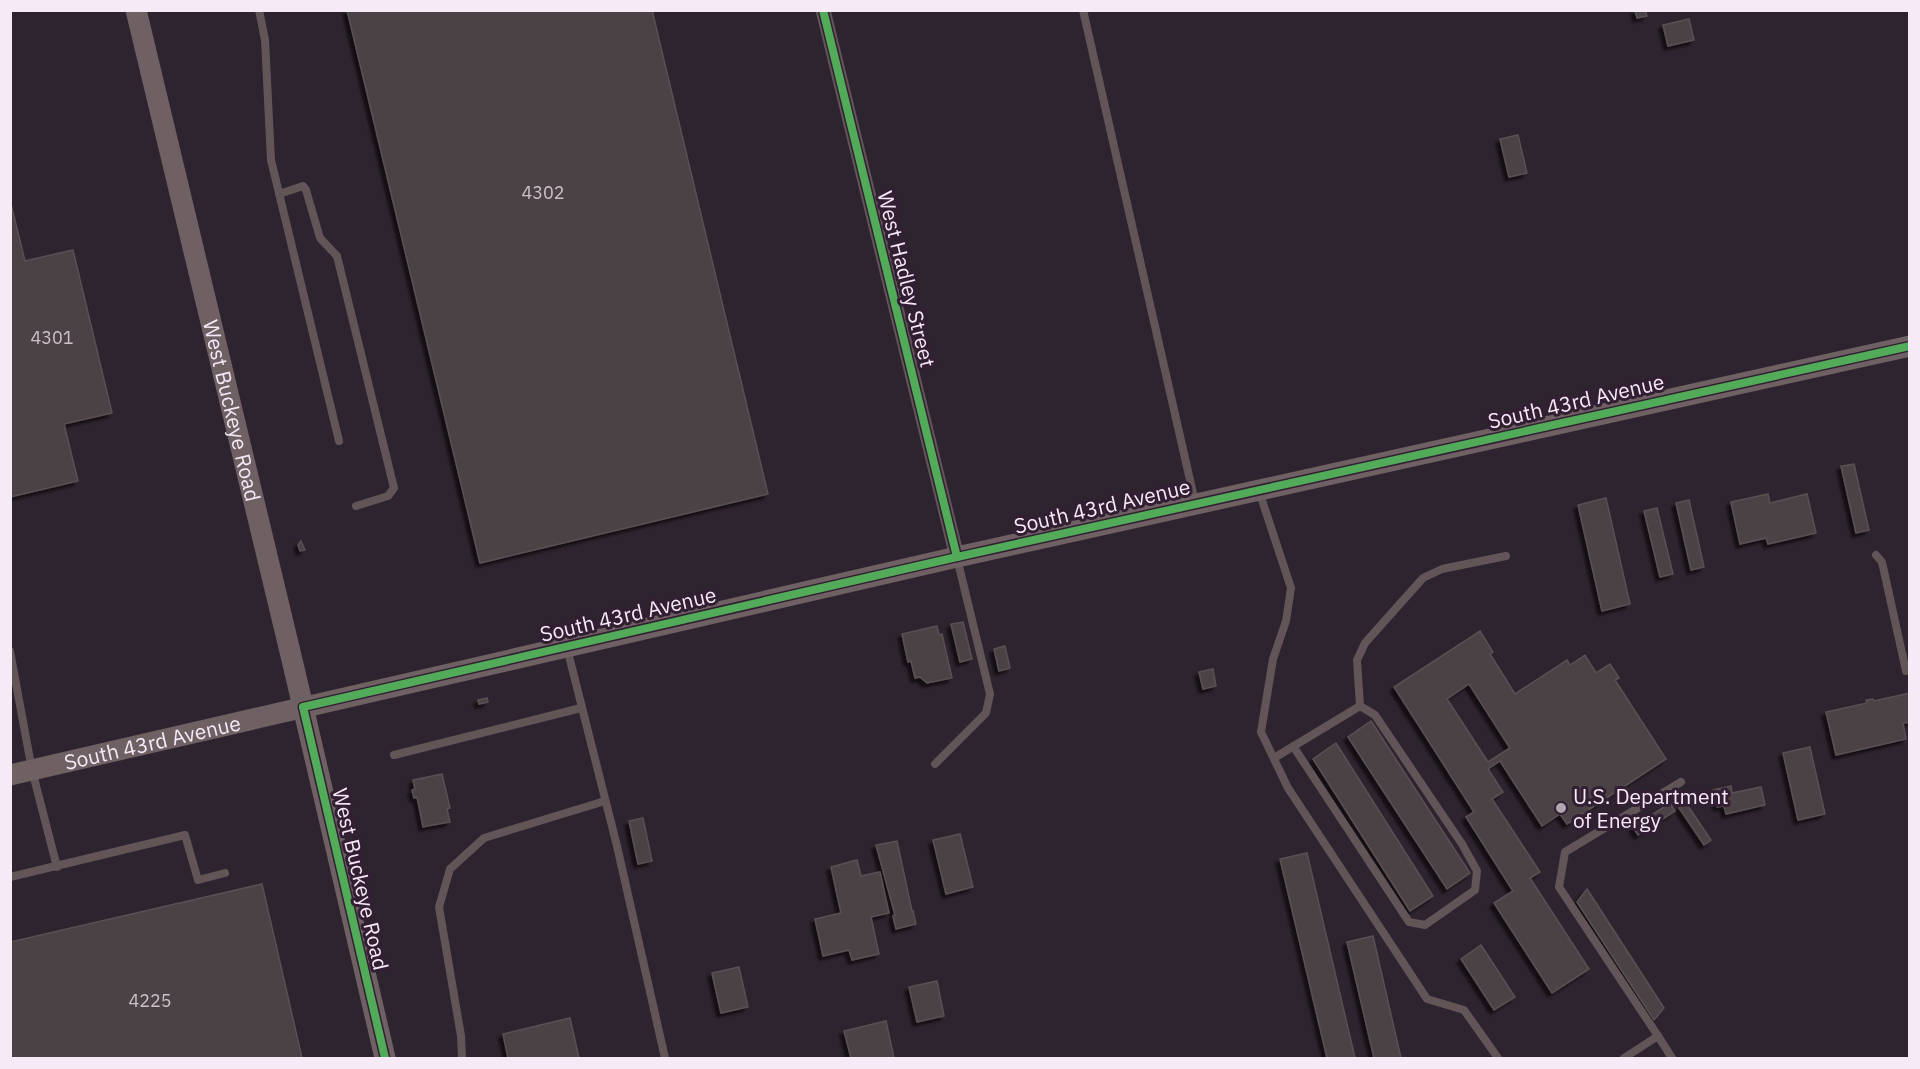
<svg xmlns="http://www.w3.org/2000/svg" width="1920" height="1069" font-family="'IBM Plex Sans',sans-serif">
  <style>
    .building { fill: #4b4245; stroke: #5a5053; stroke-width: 1.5; fill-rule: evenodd; filter: url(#shadow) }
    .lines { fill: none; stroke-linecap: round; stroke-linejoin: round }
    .lane { stroke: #615558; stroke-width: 8 }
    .street { stroke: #615558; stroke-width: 15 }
    .secondary { stroke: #6e6063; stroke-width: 21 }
    .cycleway-casing { stroke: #321f33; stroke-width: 11 }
    .cycleway { stroke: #51ab58; stroke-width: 8 }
    .poi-dot { fill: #b1a5b1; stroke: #321f33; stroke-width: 2 }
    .labels { text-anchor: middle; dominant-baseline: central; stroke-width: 6; stroke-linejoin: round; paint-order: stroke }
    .number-label { font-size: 18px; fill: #ccc0ca }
    .street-label { font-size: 21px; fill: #f7eaf7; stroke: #321f33 }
    .poi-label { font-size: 21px; fill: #f7eaf7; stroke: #321f33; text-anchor: start }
  </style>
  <defs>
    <filter id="shadow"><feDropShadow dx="-4" dy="4" stdDeviation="1.5" flood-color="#0009"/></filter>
  </defs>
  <rect width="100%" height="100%" fill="#2e242f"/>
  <!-- building -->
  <g class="building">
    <path d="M 347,10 L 652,10 L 768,494 L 480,563 Z"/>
    <path d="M 1635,10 L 1645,10 L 1647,16 L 1637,18 Z"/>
    <path d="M 1689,19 L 1694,40 L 1668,46 L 1663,25 Z"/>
    <path d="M 1518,135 L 1527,173 L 1509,177 L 1500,139 Z"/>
    <path d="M 10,200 L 25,261 L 73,250 L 112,413 L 64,424 L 78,481 L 10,497 Z"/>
    <path d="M 1854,464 L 1869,530 L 1856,533 L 1841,466 Z"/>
    <path d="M 1768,494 L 1770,503 L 1807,494 L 1816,533 L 1768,544 L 1766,538 L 1740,544 L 1731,502 Z"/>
    <path d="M 1606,498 L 1630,604 L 1602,611 L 1578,505 Z"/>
    <path d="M 1689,500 L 1704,567 L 1691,570 L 1676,503 Z"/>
    <path d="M 1657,508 L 1673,574 L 1660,577 L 1644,511 Z"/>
    <path d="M 301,541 L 305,550 L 300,551 L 298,545 Z"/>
    <path d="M 963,622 L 972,659 L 960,662 L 951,624 Z"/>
    <path d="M 937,626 L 939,635 L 942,634 L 952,678 L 927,683 L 920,677 L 915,678 L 911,661 L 908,662 L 902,634 Z"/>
    <path d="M 1480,631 L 1493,652 L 1490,654 L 1515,694 L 1567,660 L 1570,665 L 1585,655 L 1596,673 L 1610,664 L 1619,678 L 1615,680 L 1666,759 L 1567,824 L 1560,814 L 1542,826 L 1500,761 L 1488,769 L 1503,792 L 1492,799 L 1540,872 L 1530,878 L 1589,969 L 1552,993 L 1494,903 L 1513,891 L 1466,817 L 1474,812 L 1394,687 ZM 1469,684 L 1510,748 L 1488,762 L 1447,699 Z"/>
    <path d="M 1005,646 L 1010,668 L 999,671 L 994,649 Z"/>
    <path d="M 1213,669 L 1216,686 L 1203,689 L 1199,672 Z"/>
    <path d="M 1910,693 L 1910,722 L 1903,723 L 1906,739 L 1836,755 L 1826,712 L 1867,703 L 1866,700 L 1873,699 L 1874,701 Z"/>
    <path d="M 487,698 L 488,702 L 479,704 L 478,700 Z"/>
    <path d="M 1371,721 L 1470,873 L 1447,889 L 1348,737 Z"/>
    <path d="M 1336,743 L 1433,896 L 1410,911 L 1313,759 Z"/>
    <path d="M 1810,747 L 1825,814 L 1798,820 L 1783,753 Z"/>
    <path d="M 442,774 L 450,808 L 447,809 L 450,822 L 423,827 L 417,797 L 414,798 L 412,790 L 415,789 L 413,780 Z"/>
    <path d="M 1731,786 L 1732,793 L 1761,787 L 1765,805 L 1726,814 L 1724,806 L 1717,807 L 1713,790 Z"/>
    <path d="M 1670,803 L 1675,811 L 1638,835 L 1633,827 Z"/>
    <path d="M 1686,803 L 1711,840 L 1704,845 L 1679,808 Z"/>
    <path d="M 643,818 L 652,861 L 638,864 L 629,821 Z"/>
    <path d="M 960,834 L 973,887 L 946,894 L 933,840 Z"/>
    <path d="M 897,841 L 912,911 L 913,911 L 916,924 L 896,929 L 893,916 L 895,915 L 876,845 Z"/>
    <path d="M 1307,853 L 1355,1058 L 1327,1058 L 1280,859 Z"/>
    <path d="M 857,860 L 861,876 L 880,872 L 889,913 L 871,917 L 879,954 L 852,960 L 849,950 L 823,956 L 815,919 L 841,913 L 831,867 Z"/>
    <path d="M 262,884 L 302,1058 L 10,1058 L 10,942 Z"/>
    <path d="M 1587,889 L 1664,1008 L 1654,1020 L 1577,902 Z"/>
    <path d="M 1373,936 L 1401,1058 L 1374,1058 L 1347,942 Z"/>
    <path d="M 1481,945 L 1515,997 L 1494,1010 L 1461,959 Z"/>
    <path d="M 739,967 L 748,1007 L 721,1013 L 712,973 Z"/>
    <path d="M 937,981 L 944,1016 L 917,1022 L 909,987 Z"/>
    <path d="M 570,1018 L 579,1058 L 508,1058 L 503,1034 Z"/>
    <path d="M 886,1021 L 894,1058 L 851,1058 L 844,1031 Z"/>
  </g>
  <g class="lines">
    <!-- lane -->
    <g class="lane">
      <path d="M 259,10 L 265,40 L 271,160 L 339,441"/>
      <path d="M 1083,10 L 1195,502"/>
      <path d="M 279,194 L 303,186 L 306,190 L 320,238 L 337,256 L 394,488 L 388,496 L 356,506"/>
      <path d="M 1259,491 L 1291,588 L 1286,621 L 1273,659 L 1261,732 L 1288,788 L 1427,999 L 1464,1010 L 1498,1058"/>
      <path d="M 1876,555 L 1882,562 L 1906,671"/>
      <path d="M 567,648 L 617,846 L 665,1058"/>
      <path d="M 10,651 L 32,770 L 57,867"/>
      <path d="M 1293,746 L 1409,922 L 1425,925 L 1475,890 L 1477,871 L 1462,844 L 1375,715 L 1360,706"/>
      <path d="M 394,755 L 581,708"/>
      <path d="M 1274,758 L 1360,706 L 1357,660 L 1365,643 L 1423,578 L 1442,569 L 1506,556"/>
      <path d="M 935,764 L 986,713 L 990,694 L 957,558"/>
      <path d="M 10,877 L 185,835 L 198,880 L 225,873"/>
      <path d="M 1658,1036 L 1672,1058"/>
      <path d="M 462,1058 L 461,1036 L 439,907 L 450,869 L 484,838 L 605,801"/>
      <path d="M 1624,1058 L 1658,1036 L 1559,887 L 1565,852 L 1681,782"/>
    </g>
    <!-- street -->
    <path class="street" d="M 823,10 L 957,557"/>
    <!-- secondary -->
    <g class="secondary">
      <path id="s1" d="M 136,10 L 293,664 L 385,1058"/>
      <path id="s2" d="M 10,775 L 957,557 L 1910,346"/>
    </g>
    <!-- cycleway casing -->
    <g class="cycleway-casing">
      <g id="cycleway">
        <path d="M 823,10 L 957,557"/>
        <path d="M 385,1058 L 303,707 L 957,557 L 1910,346"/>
      </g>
    </g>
    <!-- cycleway -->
    <use href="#cycleway" class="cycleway"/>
  </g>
  <!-- markers -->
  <circle class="poi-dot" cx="1561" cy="808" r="6"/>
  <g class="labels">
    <!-- number labels -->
    <g class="number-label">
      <text x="543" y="192">4302</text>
      <text x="52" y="337">4301</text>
      <text x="150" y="1000">4225</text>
    </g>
    <!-- street labels -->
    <g class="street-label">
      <text transform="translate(907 279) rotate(76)">West Hadley Street</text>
      <text transform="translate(1576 401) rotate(-13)">South 43rd Avenue</text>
      <text stroke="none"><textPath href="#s1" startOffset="412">West Buckeye Road</textPath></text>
      <text transform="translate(1102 506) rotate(-13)">South 43rd Avenue</text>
      <text transform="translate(628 614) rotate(-13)">South 43rd Avenue</text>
      <text stroke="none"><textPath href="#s2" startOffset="146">South 43rd Avenue</textPath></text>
      <text transform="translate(361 879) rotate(77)">West Buckeye Road</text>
    </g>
    <!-- poi labels -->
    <g class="poi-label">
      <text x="1573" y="796">U.S. Department<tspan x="1573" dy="24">of Energy</tspan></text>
    </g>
  </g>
  <!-- border -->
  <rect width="1920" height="1069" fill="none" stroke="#f7eaf7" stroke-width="24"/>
</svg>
